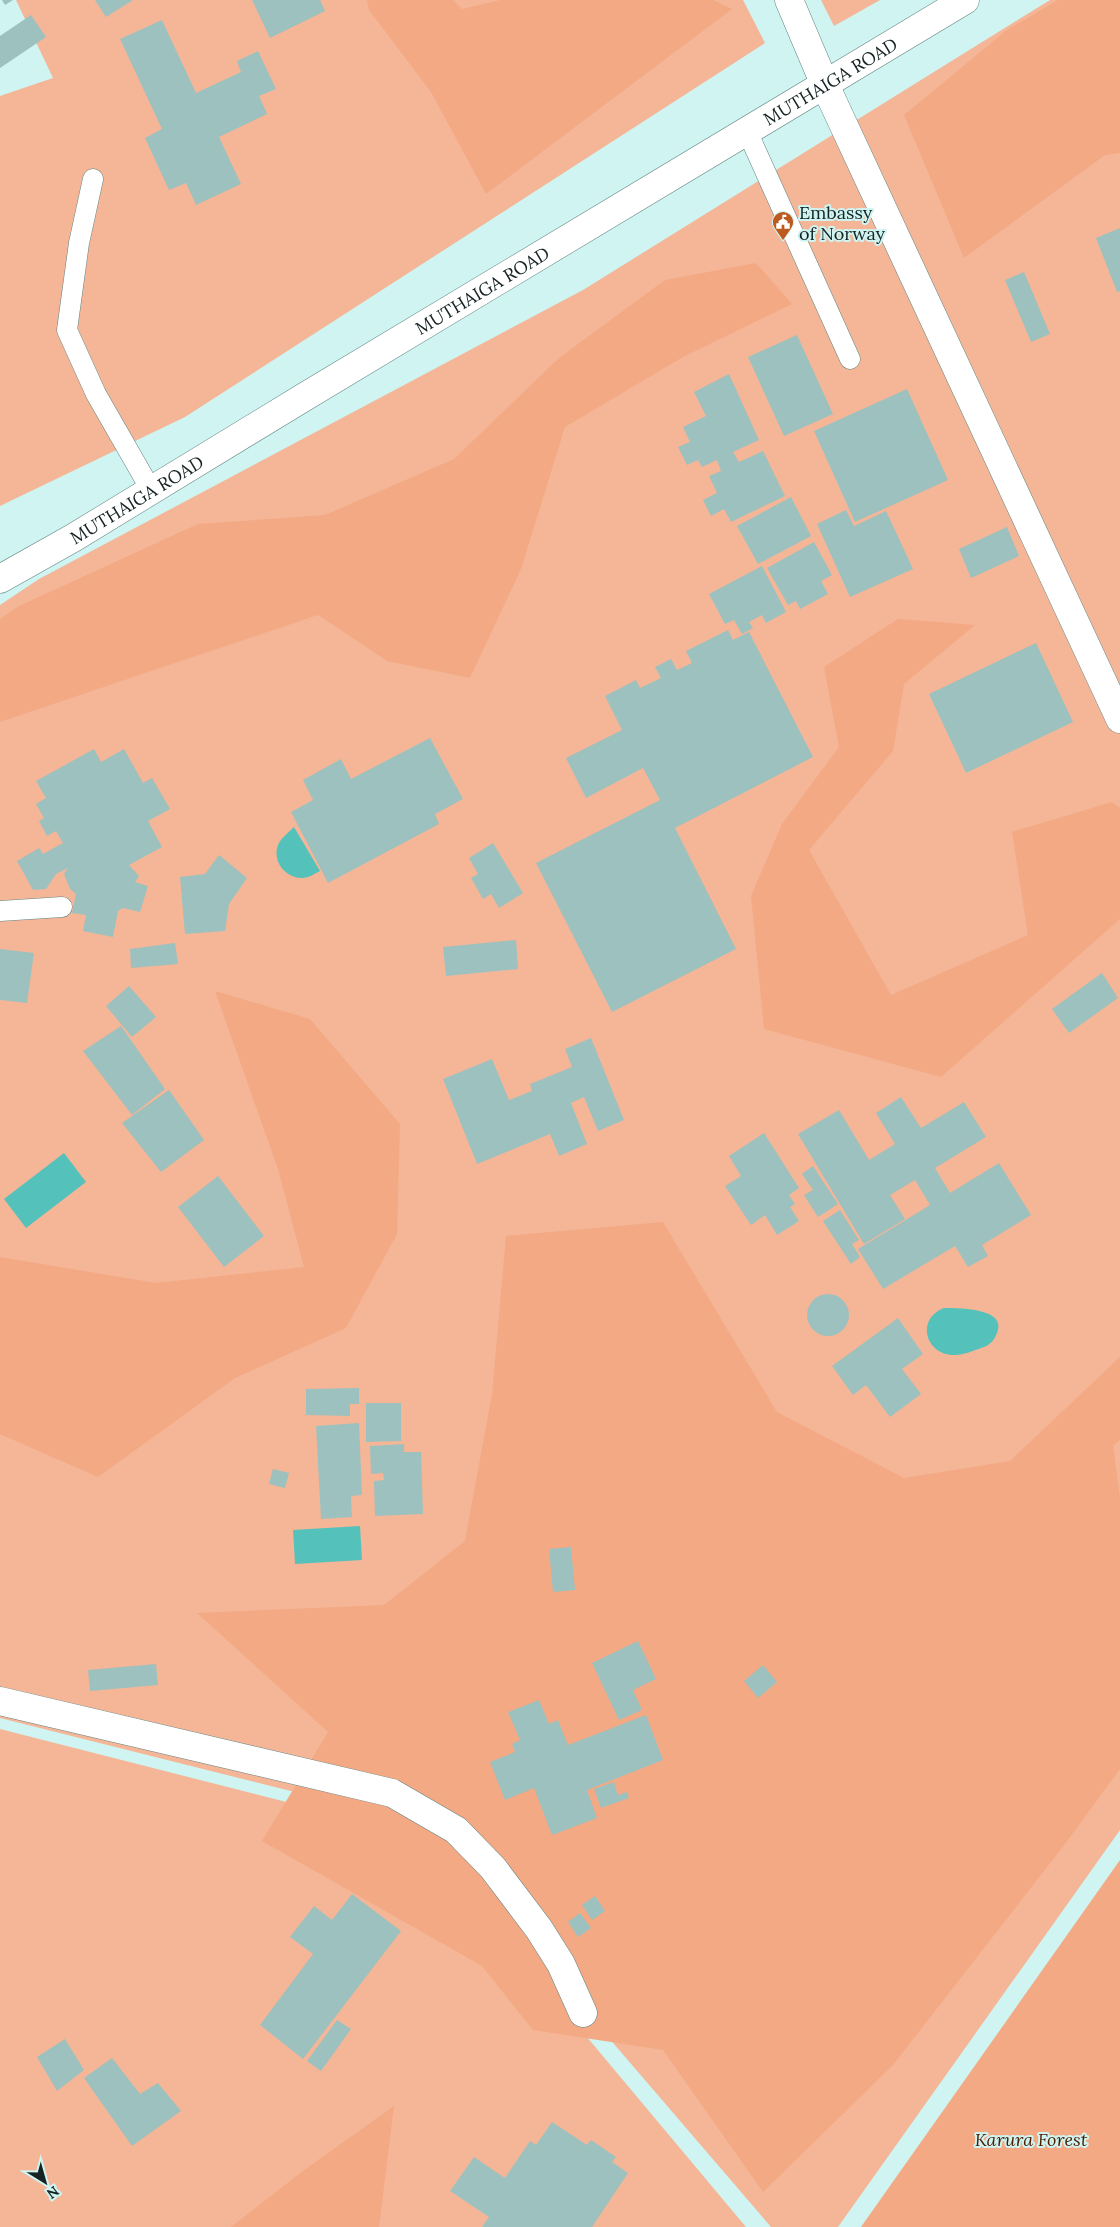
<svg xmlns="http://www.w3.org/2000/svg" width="1120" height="2227" font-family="Lora,serif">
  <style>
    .green { fill: #f4b697 }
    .forest { fill: #f3a984 }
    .water { fill: #54c2bb }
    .building { fill: #9dc1be }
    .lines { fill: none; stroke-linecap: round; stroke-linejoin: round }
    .service-casing { stroke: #618481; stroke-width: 21 }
    .minor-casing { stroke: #618481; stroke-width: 29 }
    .secondary-casing { stroke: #618481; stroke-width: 29 }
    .service { stroke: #fff; stroke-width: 20 }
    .minor { stroke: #fff; stroke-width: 28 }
    .secondary { stroke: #fff; stroke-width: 28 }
    .labels { text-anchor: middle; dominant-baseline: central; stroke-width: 4; stroke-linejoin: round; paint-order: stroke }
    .street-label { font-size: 18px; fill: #152322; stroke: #cff4f1 }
    .poi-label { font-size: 18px; fill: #152322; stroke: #cff4f1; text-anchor: start }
    .park-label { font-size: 18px; font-style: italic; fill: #4b1d02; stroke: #cff4f1 }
  </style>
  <rect width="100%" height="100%" fill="#cff4f1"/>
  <!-- green -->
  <g class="green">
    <path d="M 16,0 L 743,0 L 765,43 L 185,417 L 0,506 L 0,96 L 53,78 Z"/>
    <path d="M 821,0 L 880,0 L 834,26 Z"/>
    <path d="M 1050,0 L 1120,0 L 1120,1830 L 838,2227 L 771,2227 L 439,1840 L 418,1823 L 0,1718 L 0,605 L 39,579 L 583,290 Z"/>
    <path d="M 0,1729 L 412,1834 L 540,1981 L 746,2227 L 0,2227 Z"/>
  </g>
  <!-- forest -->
  <g class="forest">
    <path d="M 367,0 L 453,0 L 462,9 L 500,0 L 713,0 L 732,9 L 486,194 L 431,92 L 369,10 Z"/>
    <path d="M 1058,0 L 1120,0 L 1120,153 L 1105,155 L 964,258 L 904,115 L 1007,30 Z"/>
    <path d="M 756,263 L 792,304 L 683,357 L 565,427 L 521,569 L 470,678 L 387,661 L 318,615 L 0,722 L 0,619 L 19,606 L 198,524 L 325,515 L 454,459 L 559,358 L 665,280 Z"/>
    <path d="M 898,619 L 975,625 L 904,684 L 893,751 L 809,850 L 891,995 L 1028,935 L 1012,832 L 1112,802 L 1120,808 L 1120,919 L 941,1077 L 764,1029 L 751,896 L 782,824 L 839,747 L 824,667 Z"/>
    <path d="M 215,991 L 310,1019 L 400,1124 L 397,1234 L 346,1328 L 235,1378 L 98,1477 L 0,1434 L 0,1257 L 156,1283 L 304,1267 L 278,1169 Z"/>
    <path d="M 663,1222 L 777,1412 L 904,1478 L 1010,1461 L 1120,1357 L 1120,1440 L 1113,1446 L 1120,1497 L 1120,1769 L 1065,1844 L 893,2065 L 763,2192 L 663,2050 L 533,2030 L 482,1966 L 262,1841 L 328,1732 L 197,1613 L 384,1605 L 465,1541 L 492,1394 L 506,1236 Z"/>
    <path d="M 1120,1860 L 1120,2227 L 861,2227 Z"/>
    <path d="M 394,2106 L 379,2227 L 231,2227 L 303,2171 Z"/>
  </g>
  <!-- water -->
  <g class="water">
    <path d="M 294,827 L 320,871 C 314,874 309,878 302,878 C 285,878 272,861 278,845 C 281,838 288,833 294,827 Z"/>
    <path d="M 64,1153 L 86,1182 L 26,1228 L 4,1199 Z"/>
    <path d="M 944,1308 C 958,1308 1008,1308 997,1333 C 994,1341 989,1346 981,1348 C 973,1351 963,1355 955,1355 C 926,1356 915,1319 944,1308 Z"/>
    <path d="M 360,1526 L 362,1560 L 295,1564 L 293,1530 Z"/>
  </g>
  <!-- building -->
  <g class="building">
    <path d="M 2,0 L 13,0 L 5,5 Z"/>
    <path d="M 95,0 L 133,0 L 106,17 Z"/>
    <path d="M 252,0 L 320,0 L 325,11 L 270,38 Z"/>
    <path d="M 31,15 L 46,37 L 0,68 L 0,36 Z"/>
    <path d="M 162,20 L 196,93 L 241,72 L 237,61 L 258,51 L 276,89 L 259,96 L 267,114 L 219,137 L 241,184 L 196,205 L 186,183 L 169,190 L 145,138 L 162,129 L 120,39 Z"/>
    <path d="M 1120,228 L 1120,291 L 1117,292 L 1096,238 Z"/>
    <path d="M 1024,272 L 1050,334 L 1031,342 L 1005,280 Z"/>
    <path d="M 797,335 L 833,414 L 784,436 L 748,357 Z"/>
    <path d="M 729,374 L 759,440 L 733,452 L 739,462 L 763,451 L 785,496 L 731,522 L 724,509 L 711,516 L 703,500 L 717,493 L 709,476 L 721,471 L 717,460 L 702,467 L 698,460 L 687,465 L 678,447 L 690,442 L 683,427 L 706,416 L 694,392 Z"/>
    <path d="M 907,389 L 948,480 L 855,522 L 814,431 Z"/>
    <path d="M 791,497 L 811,536 L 758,564 L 737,526 Z"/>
    <path d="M 846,510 L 854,526 L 886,511 L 913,569 L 850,597 L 817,524 Z"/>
    <path d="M 1007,527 L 1019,556 L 971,578 L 959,549 Z"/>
    <path d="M 814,542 L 832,575 L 821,581 L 828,594 L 800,609 L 796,601 L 788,605 L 767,568 Z"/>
    <path d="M 762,566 L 786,612 L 766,623 L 762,615 L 749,622 L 753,628 L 742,634 L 734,620 L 725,624 L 709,594 Z"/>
    <path d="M 728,630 L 733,640 L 749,632 L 813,757 L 675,828 L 736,949 L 612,1012 L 536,863 L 660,800 L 643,768 L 586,798 L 566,758 L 622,730 L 605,696 L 636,680 L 640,688 L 661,678 L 655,667 L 671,659 L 677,670 L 692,663 L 686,651 Z"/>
    <path d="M 1036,643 L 1073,722 L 966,773 L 929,694 Z"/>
    <path d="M 430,738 L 463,799 L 435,814 L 439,824 L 328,883 L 291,812 L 313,800 L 303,780 L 341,759 L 351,779 Z"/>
    <path d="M 94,749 L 101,762 L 124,749 L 143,783 L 152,778 L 170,809 L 148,821 L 162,847 L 129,865 L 139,876 L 135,882 L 148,886 L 140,912 L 123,908 L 118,911 L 113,937 L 83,931 L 86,915 L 72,913 L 76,894 L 70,889 L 64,874 L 68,868 L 56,874 L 46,889 L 33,890 L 17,861 L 39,848 L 43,854 L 63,843 L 56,831 L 47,836 L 39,821 L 44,818 L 36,804 L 46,798 L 36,781 Z"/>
    <path d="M 493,843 L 523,893 L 499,908 L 491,894 L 483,899 L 471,878 L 478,874 L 469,858 Z"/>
    <path d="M 219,855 L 247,878 L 229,904 L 225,931 L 185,934 L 180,877 L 205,874 Z"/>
    <path d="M 516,940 L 518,969 L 446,976 L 443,947 Z"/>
    <path d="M 175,943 L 178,964 L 131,968 L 130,949 Z"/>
    <path d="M 0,949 L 34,953 L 27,1003 L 0,1000 Z"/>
    <path d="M 1102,973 L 1118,998 L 1069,1033 L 1052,1009 Z"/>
    <path d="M 129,986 L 156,1017 L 132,1037 L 106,1006 Z"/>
    <path d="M 121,1026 L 165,1089 L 132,1115 L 83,1051 Z"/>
    <path d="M 591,1038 L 624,1120 L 598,1131 L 584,1097 L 571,1103 L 587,1144 L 559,1156 L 550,1134 L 477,1164 L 443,1079 L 492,1059 L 509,1100 L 532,1091 L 530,1084 L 572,1067 L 565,1049 Z"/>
    <path d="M 169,1090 L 204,1140 L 161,1172 L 122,1123 Z"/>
    <path d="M 901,1097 L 921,1128 L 964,1102 L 986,1137 L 935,1168 L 950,1193 L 999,1163 L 1031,1215 L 982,1245 L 988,1256 L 968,1267 L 955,1246 L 883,1289 L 858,1249 L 930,1205 L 915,1180 L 890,1195 L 905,1219 L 864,1244 L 798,1134 L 839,1110 L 869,1160 L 895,1144 L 876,1113 Z"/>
    <path d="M 764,1133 L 799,1188 L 789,1195 L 795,1204 L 790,1207 L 799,1221 L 777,1235 L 765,1215 L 751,1225 L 725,1186 L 741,1176 L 729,1156 Z"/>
    <path d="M 813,1166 L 838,1204 L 818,1217 L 804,1195 L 813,1190 L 802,1174 Z"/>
    <path d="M 218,1176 L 264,1236 L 224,1267 L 178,1207 Z"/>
    <path d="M 840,1210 L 859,1240 L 852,1244 L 860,1257 L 851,1264 L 823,1221 Z"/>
    <circle cx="828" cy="1315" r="21"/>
    <path d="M 898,1318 L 923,1354 L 902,1369 L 921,1394 L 890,1417 L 866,1385 L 853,1395 L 832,1366 Z"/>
    <path d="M 359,1388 L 359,1404 L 350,1404 L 350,1416 L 306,1415 L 306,1389 Z"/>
    <path d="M 366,1403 L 401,1403 L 401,1441 L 366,1442 Z"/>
    <path d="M 359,1423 L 362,1495 L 351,1496 L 352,1517 L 321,1519 L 316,1426 Z"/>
    <path d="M 404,1444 L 404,1452 L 421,1452 L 423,1514 L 375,1516 L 374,1481 L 384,1480 L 383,1473 L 371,1474 L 370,1446 Z"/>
    <path d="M 273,1469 L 289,1473 L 285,1488 L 269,1484 Z"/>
    <path d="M 571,1547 L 575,1590 L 553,1592 L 549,1549 Z"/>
    <path d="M 638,1641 L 656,1679 L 633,1690 L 642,1710 L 619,1720 L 592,1663 Z"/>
    <path d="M 156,1664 L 158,1685 L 90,1691 L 88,1670 Z"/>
    <path d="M 763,1665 L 777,1682 L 758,1698 L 744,1681 Z"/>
    <path d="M 539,1700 L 549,1724 L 558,1720 L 568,1745 L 646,1715 L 663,1760 L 587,1790 L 597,1818 L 552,1835 L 534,1788 L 505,1800 L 490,1762 L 515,1752 L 512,1744 L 520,1740 L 508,1712 Z"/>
    <path d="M 614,1782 L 618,1795 L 627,1792 L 629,1798 L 601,1808 L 594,1789 Z"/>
    <path d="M 352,1894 L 401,1931 L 303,2059 L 260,2025 L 313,1954 L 290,1937 L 314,1906 L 332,1920 Z"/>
    <path d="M 595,1896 L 605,1911 L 592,1920 L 582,1905 Z"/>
    <path d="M 580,1913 L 591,1928 L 578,1937 L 568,1922 Z"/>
    <path d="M 337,2020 L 351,2029 L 321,2071 L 307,2061 Z"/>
    <path d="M 65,2039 L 84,2070 L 57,2091 L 37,2057 Z"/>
    <path d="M 112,2058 L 140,2094 L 158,2083 L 181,2111 L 132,2146 L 84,2078 Z"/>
    <path d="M 552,2122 L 587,2145 L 591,2140 L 616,2157 L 612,2162 L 628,2173 L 592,2227 L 482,2227 L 489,2217 L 450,2191 L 474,2157 L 505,2178 L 530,2141 L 536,2145 Z"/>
  </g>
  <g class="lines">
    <!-- service casing -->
    <g class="service-casing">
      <g id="service">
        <path d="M 747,131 L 850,359"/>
        <path d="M 93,179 L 79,243 L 67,330 L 96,394 L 151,490"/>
        <path d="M 0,911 L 62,907"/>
      </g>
    </g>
    <!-- minor casing -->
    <g class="minor-casing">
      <g id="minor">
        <path d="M 789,0 L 825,85 L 1120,719"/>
        <path d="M 0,1701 L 392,1793 L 456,1830 L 493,1868 L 539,1929 L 561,1964 L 583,2013"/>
      </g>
    </g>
    <!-- secondary casing -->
    <g class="secondary-casing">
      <g id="secondary">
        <path id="s1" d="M 0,579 L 73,538 L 306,396 L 965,0"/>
      </g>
    </g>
    <!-- service -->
    <use href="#service" class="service"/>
    <!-- minor -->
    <use href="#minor" class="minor"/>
    <!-- secondary -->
    <use href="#secondary" class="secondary"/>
  </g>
  <!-- icons -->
  <defs>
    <g id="civic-pin" transform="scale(1.125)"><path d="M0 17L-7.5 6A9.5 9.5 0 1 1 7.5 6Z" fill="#bd5a20" stroke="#cff4f1"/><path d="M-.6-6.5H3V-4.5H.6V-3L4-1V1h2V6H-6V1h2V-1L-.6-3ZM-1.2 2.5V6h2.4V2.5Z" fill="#fff"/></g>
  </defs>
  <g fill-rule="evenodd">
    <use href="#civic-pin" x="783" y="222"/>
  </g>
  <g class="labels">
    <!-- street labels -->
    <g class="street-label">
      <text stroke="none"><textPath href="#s1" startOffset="968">MUTHAIGA ROAD</textPath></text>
      <text stroke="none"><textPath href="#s1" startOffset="562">MUTHAIGA ROAD</textPath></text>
      <text stroke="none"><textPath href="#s1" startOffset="158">MUTHAIGA ROAD</textPath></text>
    </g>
    <!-- poi labels -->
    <g class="poi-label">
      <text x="799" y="212">Embassy<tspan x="799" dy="21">of Norway</tspan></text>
    </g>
    <!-- park labels -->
    <g class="park-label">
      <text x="1031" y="2139">Karura Forest</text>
    </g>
  </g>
  <!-- north arrow -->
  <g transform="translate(45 2182) rotate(143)" stroke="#cff4f1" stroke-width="4" paint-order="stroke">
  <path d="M0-4L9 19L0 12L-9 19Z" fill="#152322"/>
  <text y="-8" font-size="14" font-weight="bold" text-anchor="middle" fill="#152322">N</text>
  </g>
</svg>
